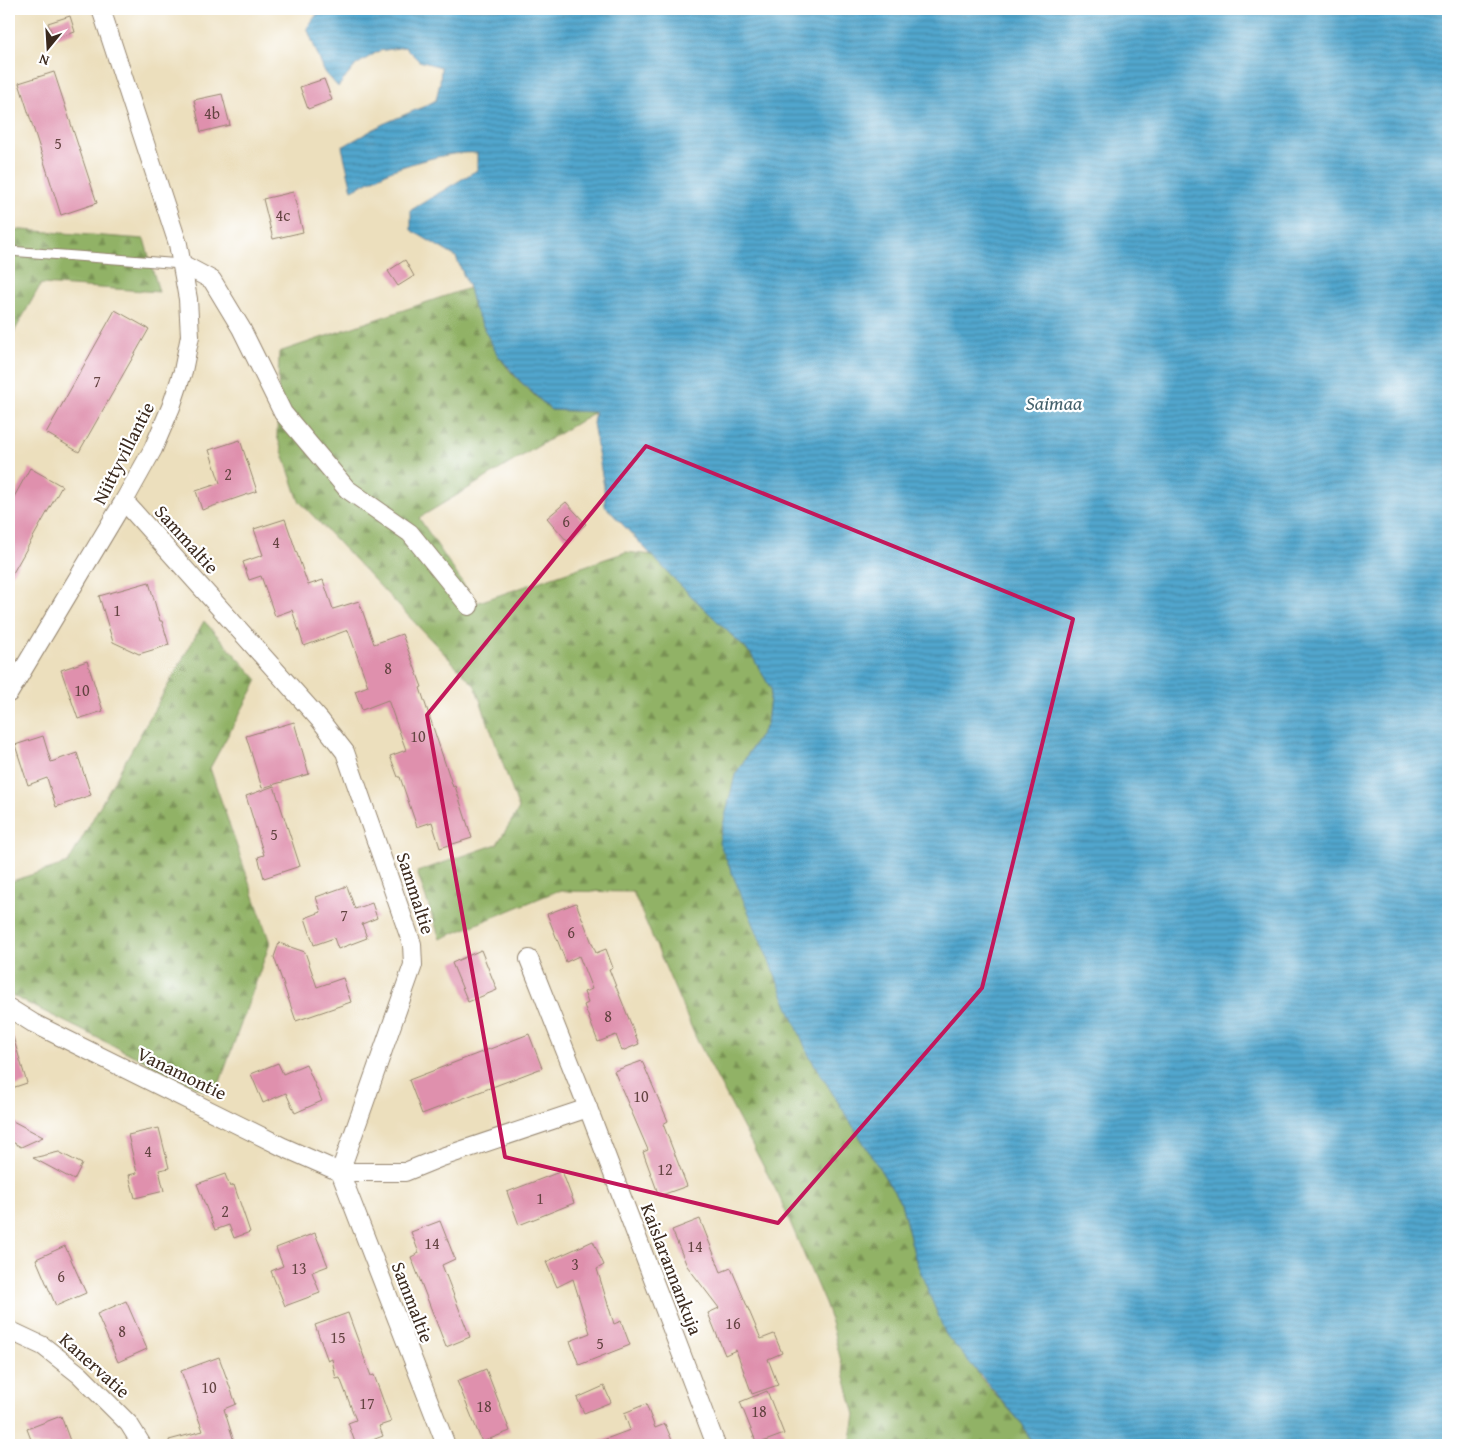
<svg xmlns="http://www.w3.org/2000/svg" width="1457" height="1454" font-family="'Gentium Book Plus',serif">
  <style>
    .forest { fill: url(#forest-firs); stroke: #666e42 }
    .water { fill: url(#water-rules); stroke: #466876 }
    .building { fill: #df90ad }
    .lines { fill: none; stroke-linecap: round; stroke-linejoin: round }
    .service-casing { stroke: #94846e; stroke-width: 11 }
    .minor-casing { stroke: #94846e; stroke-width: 20 }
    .service { stroke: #fff; stroke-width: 9 }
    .minor { stroke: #fff; stroke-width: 18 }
    .marked { fill: none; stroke: #c2185b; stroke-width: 4; stroke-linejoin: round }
    .labels { text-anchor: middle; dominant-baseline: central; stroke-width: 4.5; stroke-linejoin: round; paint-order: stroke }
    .number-label { font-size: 16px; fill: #644442 }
    .street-label { font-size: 19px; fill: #3b2a1e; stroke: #fff }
    .water-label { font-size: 20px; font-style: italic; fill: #45626d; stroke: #fff }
  </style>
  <defs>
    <pattern id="forest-firs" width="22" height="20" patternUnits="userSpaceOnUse" patternTransform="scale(1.25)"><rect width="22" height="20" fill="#91b266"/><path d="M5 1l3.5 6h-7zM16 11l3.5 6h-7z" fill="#789153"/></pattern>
    <pattern id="water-rules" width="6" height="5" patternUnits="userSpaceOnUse" patternTransform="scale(1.25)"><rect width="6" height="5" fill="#51a6cd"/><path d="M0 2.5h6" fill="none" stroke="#4487a6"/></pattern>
  </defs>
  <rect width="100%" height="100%" fill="#fff"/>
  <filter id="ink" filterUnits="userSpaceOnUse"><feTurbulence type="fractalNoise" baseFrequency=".02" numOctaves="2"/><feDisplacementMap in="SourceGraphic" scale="10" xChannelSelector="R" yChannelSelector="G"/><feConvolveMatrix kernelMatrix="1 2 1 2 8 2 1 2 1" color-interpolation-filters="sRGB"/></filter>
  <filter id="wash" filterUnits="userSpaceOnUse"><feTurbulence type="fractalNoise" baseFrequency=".0096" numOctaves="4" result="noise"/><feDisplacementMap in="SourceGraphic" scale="20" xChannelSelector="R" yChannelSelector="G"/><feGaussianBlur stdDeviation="1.12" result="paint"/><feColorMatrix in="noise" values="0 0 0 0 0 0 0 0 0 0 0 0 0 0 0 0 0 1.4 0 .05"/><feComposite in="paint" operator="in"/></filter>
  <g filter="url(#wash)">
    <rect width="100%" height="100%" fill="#ecdfbd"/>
    <!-- forest -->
    <g class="forest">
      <path d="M 9,229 L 144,239 L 159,292 L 41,284 L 9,341 Z"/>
      <path d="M 469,288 C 475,311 485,333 497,353 C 509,374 533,394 551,410 L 595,412 L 419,518 L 476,603 L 626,552 L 652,555 L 677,582 L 751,654 L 771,689 L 767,724 L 735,775 L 808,1054 L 901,1203 L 916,1261 L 980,1377 L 1023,1425 L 1032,1445 L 850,1445 L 855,1415 L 828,1311 L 779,1196 L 696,1038 L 633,892 L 557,891 L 440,939 L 417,872 L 497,844 L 519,809 L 475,686 L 299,501 L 277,436 L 279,352 Z"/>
      <path d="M 204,621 L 258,680 L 210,768 L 270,943 L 215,1096 L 9,994 L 9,882 L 68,863 Z"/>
    </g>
    <!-- water -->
    <path class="water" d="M 341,9 L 1448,9 L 1448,1445 L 1032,1445 L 1023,1425 L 946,1335 L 916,1261 L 901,1203 L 808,1054 L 719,842 L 735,775 L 767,724 L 771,689 L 751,654 L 677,582 L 605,506 L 604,487 L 593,423 L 595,412 L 551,410 L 519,380 L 497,354 L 474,308 L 469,288 L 456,257 L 411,230 L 411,210 L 477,170 L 477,153 C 451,151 415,162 390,171 C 377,177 365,184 352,190 L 342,147 L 383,124 L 425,106 L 436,100 L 440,82 L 441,67 L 419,61 L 405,47 L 379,51 L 356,65 L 338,87 L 324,71 L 307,28 L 317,14 Z"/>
    <g id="blocks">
      <!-- building -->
      <g class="building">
        <path d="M 70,16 L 75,32 L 54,39 L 48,23 Z"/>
        <path d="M 54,72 L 97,203 L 61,215 L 19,83 Z"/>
        <path d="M 324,79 L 332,100 L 308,109 L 300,87 Z"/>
        <path d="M 222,94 L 230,125 L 201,132 L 194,100 Z"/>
        <path d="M 293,192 L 303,232 L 273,239 L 263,199 Z"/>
        <path d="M 405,260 L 414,276 L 398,286 L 388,271 Z"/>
        <path d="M 115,310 L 149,329 L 79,452 L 46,433 Z"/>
        <path d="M 240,440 L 257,491 L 202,510 L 196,491 L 220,483 L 209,450 Z"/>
        <path d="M 30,468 L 62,486 L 9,580 L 9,506 Z"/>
        <path d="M 566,502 L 586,524 L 567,541 L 547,518 Z"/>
        <path d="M 285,519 L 308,585 L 323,580 L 333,609 L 359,601 L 374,644 L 402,634 L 422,687 L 420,688 L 453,787 L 455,786 L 472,838 L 440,848 L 432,822 L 417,827 L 400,777 L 398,777 L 390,756 L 406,750 L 388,700 L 362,710 L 355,691 L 368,686 L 348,630 L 304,646 L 292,610 L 275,616 L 261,576 L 249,580 L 243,562 L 263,555 L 254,529 Z"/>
        <path d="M 149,582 L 160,621 L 162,621 L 169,645 L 139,654 L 113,642 L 99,596 Z"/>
        <path d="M 87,661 L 103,711 L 78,719 L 61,670 Z"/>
        <path d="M 294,722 L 309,774 L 262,788 L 246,736 Z"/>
        <path d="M 43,736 L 51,762 L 77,753 L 91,795 L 56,807 L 47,778 L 28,785 L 15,745 Z"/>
        <path d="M 274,786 L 300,866 L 264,878 L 258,857 L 264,855 L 246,796 Z"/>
        <path d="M 347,886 L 355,909 L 372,903 L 377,918 L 362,924 L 367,938 L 338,949 L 334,938 L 314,945 L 305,918 L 321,912 L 316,897 Z"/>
        <path d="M 576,903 L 596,953 L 606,949 L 613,968 L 609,969 L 639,1044 L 622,1051 L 616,1035 L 598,1042 L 584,1005 L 588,1003 L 584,992 L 592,989 L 579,956 L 566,962 L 547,914 Z"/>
        <path d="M 279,943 L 305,952 L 317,987 L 343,978 L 351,1002 L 296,1021 L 274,957 Z"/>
        <path d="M 481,950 L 497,990 L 468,1002 L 452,963 Z"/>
        <path d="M 529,1034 L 542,1068 L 422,1114 L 409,1080 Z"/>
        <path d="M 9,1037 L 13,1037 L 27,1083 L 9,1089 Z"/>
        <path d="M 642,1061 L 668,1121 L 663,1124 L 687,1186 L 659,1196 L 643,1152 L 648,1150 L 614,1071 Z"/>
        <path d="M 278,1063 L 283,1074 L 306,1064 L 322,1101 L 295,1113 L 286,1093 L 263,1103 L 251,1074 Z"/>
        <path d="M 9,1119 L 43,1137 L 21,1147 L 9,1140 Z"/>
        <path d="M 159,1128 L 169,1168 L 159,1170 L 164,1191 L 135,1198 L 129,1175 L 137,1173 L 128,1135 Z"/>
        <path d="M 59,1152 L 82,1164 L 74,1180 L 33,1158 Z"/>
        <path d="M 562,1171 L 574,1203 L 519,1225 L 507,1192 Z"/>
        <path d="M 225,1174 L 230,1187 L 234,1185 L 250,1232 L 234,1238 L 229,1225 L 215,1230 L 197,1184 Z"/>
        <path d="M 700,1219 L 721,1272 L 731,1268 L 761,1339 L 774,1334 L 782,1353 L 768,1359 L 778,1385 L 752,1394 L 736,1350 L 725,1355 L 708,1313 L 719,1308 L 687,1266 L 672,1230 Z"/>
        <path d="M 440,1221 L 455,1259 L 442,1265 L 470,1337 L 446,1347 L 411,1257 L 419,1253 L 411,1232 Z"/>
        <path d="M 315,1233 L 328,1266 L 312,1272 L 320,1293 L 285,1306 L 271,1271 L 283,1266 L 276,1248 Z"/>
        <path d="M 593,1241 L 604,1265 L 597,1269 L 614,1324 L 621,1321 L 630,1345 L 579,1365 L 570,1341 L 590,1333 L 573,1279 L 557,1287 L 546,1262 Z"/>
        <path d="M 65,1246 L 86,1293 L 56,1306 L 36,1259 Z"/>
        <path d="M 126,1301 L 147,1349 L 118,1362 L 97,1314 Z"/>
        <path d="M 348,1313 L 371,1376 L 374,1375 L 391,1422 L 379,1426 L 383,1436 L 359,1445 L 356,1445 L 348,1423 L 356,1420 L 340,1378 L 336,1379 L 332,1359 L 328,1361 L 315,1325 Z"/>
        <path d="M 219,1357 L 236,1404 L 224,1409 L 235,1445 L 170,1445 L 169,1440 L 203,1431 L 181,1371 Z"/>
        <path d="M 486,1369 L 510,1431 L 482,1442 L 457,1381 Z"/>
        <path d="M 604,1386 L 611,1402 L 584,1413 L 577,1398 Z"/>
        <path d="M 767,1391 L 784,1434 L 757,1444 L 740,1402 Z"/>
        <path d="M 646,1404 L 655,1428 L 665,1424 L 674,1445 L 595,1445 L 595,1443 L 630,1430 L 624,1413 Z"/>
        <path d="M 61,1416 L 70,1441 L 60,1445 L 33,1445 L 27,1429 Z"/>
      </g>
    </g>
  </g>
  <g filter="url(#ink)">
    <use href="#blocks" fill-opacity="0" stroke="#94846e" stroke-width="1"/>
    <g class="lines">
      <!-- service casing -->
      <g class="service-casing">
        <path id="service" d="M 9,251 L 182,264"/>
      </g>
      <!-- minor casing -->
      <g class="minor-casing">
        <g id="minor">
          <path d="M 182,264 L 212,280 L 241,328 L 283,413 L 347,489 L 410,533 L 469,606"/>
          <path d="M 124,501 L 320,720 L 345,752 L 412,944 L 413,965 L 340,1172 L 446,1445"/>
          <path d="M 9,693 L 124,501 L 153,449 L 171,407 L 183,371 L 190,336 L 188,299 L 178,244 L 101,9"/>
          <path d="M 529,959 L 588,1108 L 716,1445"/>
          <path d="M 9,1008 L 33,1023 L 283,1147 L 340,1172 L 405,1172 L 442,1157 L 588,1108"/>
          <path d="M 9,1330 L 43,1346 L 80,1375 L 129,1424 L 142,1445"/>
        </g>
      </g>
      <!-- service -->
      <use href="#service" class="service"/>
      <!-- minor -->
      <use href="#minor" class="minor"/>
    </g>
  </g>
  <!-- marked area -->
  <path class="marked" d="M 646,446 L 1073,619 L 982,988 L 778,1223 L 505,1157 L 427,715 Z"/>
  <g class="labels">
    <!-- number labels -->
    <g class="number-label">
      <text x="212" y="113">4b</text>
      <text x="58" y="143">5</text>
      <text x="283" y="215">4c</text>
      <text x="97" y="381">7</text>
      <text x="228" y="474">2</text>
      <text x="566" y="521">6</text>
      <text x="276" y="542">4</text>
      <text x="117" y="610">1</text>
      <text x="388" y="668">8</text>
      <text x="82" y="690">10</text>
      <text x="418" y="736">10</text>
      <text x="274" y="834">5</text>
      <text x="344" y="915">7</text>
      <text x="571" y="932">6</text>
      <text x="608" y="1016">8</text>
      <text x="641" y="1096">10</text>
      <text x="148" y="1151">4</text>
      <text x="665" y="1169">12</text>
      <text x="540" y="1198">1</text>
      <text x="225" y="1211">2</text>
      <text x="432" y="1243">14</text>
      <text x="695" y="1246">14</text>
      <text x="575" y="1264">3</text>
      <text x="299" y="1268">13</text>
      <text x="61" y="1276">6</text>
      <text x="733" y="1323">16</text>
      <text x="122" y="1331">8</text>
      <text x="338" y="1337">15</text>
      <text x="600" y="1343">5</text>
      <text x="209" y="1387">10</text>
      <text x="367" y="1403">17</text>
      <text x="484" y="1406">18</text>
      <text x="759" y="1411">18</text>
    </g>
    <!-- street labels -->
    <g class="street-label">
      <text transform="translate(123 453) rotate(-63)">Niittyvillantie</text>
      <text transform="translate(187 539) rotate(48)">Sammaltie</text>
      <text transform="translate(416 893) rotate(72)">Sammaltie</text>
      <text transform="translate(182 1073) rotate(26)">Vanamontie</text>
      <text transform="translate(672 1269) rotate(69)">Kaislarannankuja</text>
      <text transform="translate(413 1302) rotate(69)">Sammaltie</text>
      <text transform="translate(95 1365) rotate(42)">Kanervatie</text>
    </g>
    <!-- water labels -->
    <g class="water-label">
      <text x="1054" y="402">Saimaa</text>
    </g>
  </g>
  <!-- margin -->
  <rect width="1457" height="1454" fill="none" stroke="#fff" stroke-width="30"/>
  <!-- north arrow -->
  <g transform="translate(48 48) rotate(198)" stroke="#ffffff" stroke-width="4" paint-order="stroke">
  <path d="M0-4L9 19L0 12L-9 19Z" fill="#3b2a1e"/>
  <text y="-8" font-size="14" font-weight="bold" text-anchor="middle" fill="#3b2a1e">N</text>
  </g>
</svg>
